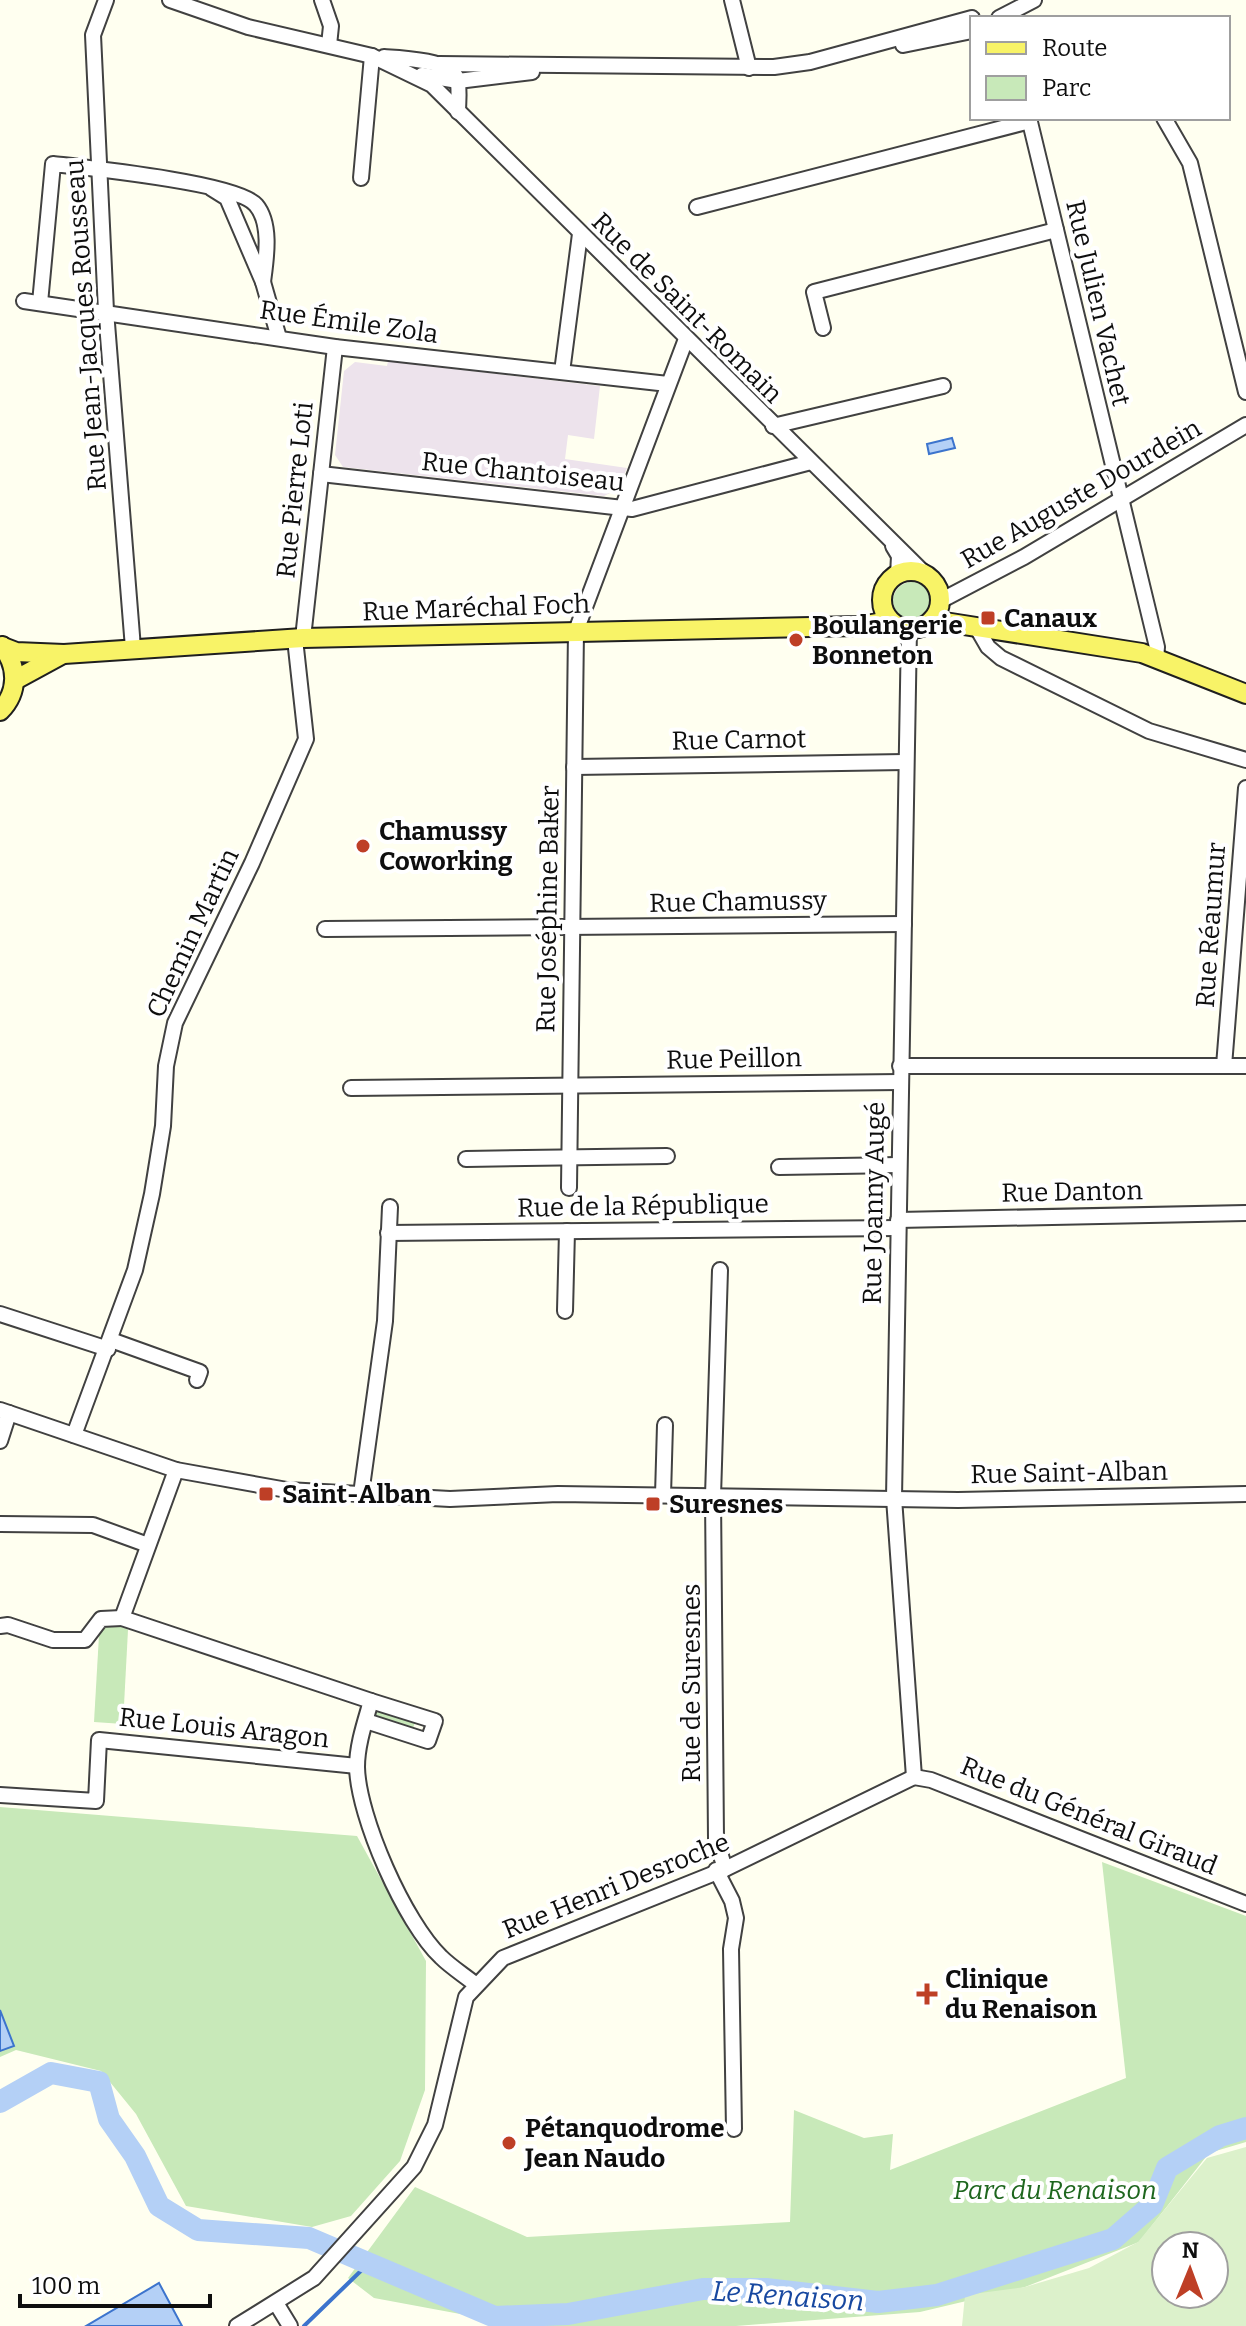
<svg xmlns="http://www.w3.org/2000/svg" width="1246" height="2326" font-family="Bitter,serif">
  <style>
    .industrial { fill: #ede3ec }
    .green { fill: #c8e9b9 }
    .pitch { fill: #dcf1cb; fill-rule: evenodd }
    .water { fill: #b4d0f6; stroke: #3c74cd; stroke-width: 2 }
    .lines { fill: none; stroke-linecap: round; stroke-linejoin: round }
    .stream { stroke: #3c74cd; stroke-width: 4 }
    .river { stroke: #b4d0f6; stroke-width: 22 }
    .minor-casing { stroke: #414141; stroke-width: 18 }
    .major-casing { stroke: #1f1f1f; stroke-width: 22 }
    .minor { stroke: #fff; stroke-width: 14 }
    .major { stroke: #f8f367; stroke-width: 18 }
    .poi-dot { fill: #be3f26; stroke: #fff; stroke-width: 3 }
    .labels { text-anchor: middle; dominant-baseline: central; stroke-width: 8; stroke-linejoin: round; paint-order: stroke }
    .street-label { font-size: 26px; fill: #0e0e0e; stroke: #fff }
    .poi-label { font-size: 26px; font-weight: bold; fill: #0e0e0e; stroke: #fff; text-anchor: start }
    .park-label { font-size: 26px; font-style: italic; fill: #1e661e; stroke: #fff }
    .water-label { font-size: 28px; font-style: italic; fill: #1748a0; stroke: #fff }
  </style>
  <rect width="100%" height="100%" fill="#fffff0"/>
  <!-- industrial -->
  <path class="industrial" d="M 388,361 L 600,386 L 594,439 L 568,435 L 565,459 L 627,468 L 618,489 L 604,496 L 343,467 L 335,455 L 344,371 L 355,362 L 387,366 Z"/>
  <!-- green -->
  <g class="green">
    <circle cx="912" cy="601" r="19"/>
    <path d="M 107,1624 L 124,1624 L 128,1630 L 123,1724 L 94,1722 L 99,1635 Z"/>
    <path d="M 378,1707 L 416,1720 L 412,1731 L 375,1719 Z"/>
    <path d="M 0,1807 L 357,1836 L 426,1961 L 425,2090 L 400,2161 L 351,2216 L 312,2227 L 186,2206 L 136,2114 L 101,2071 L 16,2050 L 0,2057 Z"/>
    <path d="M 1102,1862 L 1246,1916 L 1246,2142 L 1209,2153 L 1139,2242 L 1025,2287 L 920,2312 L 736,2326 L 525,2326 L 374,2298 L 348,2278 L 415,2187 L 527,2237 L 790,2222 L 794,2110 L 864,2138 L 893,2134 L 890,2170 L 1126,2078 Z"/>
  </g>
  <!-- pitch -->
  <path class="pitch" d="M 1246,2147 L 1246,2326 L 962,2326 L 965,2295 L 1025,2287 L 1089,2268 L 1138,2242 L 1207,2158 ZM 1166,2246 L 1214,2246 L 1214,2294 L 1166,2294 Z"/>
  <!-- water -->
  <g class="water">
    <path d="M 952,438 L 955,448 L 929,454 L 927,444 Z"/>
    <path d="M 0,2010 L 14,2046 L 0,2051 Z"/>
    <path d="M 159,2283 L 182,2326 L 86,2326 Z"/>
  </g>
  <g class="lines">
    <!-- stream -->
    <path class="stream" d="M 304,2326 L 368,2264"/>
    <!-- river -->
    <path class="river" d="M 0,2102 L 51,2073 L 99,2082 L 109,2119 L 135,2156 L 159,2206 L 198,2230 L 309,2238 L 495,2317 L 568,2314 L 703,2289 L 766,2289 L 878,2302 L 937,2295 L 1113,2239 L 1152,2205 L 1167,2168 L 1220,2136 L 1246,2128"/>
    <!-- minor casing -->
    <g class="minor-casing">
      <g id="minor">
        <path d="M 106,0 L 93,35 L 106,311 L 133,648"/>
        <path d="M 170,0 L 248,27 L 372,56 L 432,85 L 928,577"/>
        <path d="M 322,0 L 331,26 L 329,45"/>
        <path d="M 732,0 L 749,68"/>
        <path d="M 999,18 L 1034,0"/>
        <path d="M 903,45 L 972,31"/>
        <path d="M 384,57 C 401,58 452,60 457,79 C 460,88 458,102 458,112"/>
        <path d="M 439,64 L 774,67 L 810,62 L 972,18"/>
        <path d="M 422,75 L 458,81 L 532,72"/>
        <path d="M 1029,118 L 1157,647 L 1156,659"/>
        <path d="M 1164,118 L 1190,163 L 1246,392"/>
        <path d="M 361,178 L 372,56"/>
        <path d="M 697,207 L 1030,121"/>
        <path d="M 263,282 L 279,338"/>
        <path d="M 24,301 L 335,347 L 668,384"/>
        <path d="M 40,303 L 53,164 C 88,168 238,183 256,205 C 272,224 266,259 263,282 L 227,198 L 211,188"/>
        <path d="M 823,328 L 814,292 L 1056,230"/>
        <path d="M 562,372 L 580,234"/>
        <path d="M 773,426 L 943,386"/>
        <path d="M 321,474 L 632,509 L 811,462"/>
        <path d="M 893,546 L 899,556 L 898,575"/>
        <path d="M 940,601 L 1024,557 L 1246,425"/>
        <path d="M 977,628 L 988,647 L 1001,658 L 1149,731 L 1246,760"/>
        <path d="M 909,629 L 894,1498 L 914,1777"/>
        <path d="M 303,638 L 335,347"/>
        <path d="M 574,767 L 905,762"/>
        <path d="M 325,929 L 904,924"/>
        <path d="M 900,1066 L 1246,1066"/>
        <path d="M 1224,1066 L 1246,788"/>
        <path d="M 351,1088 L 900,1082"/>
        <path d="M 466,1159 L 667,1156"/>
        <path d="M 779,1167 L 899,1165"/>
        <path d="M 569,1188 L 576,631 L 686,339"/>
        <path d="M 898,1220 L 1246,1213"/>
        <path d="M 388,1233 L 898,1228"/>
        <path d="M 720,1270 L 713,1496 L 716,1839 L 725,1869"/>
        <path d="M 565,1311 L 567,1231"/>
        <path d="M 0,1314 L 108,1349"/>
        <path d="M 111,1340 L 200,1372 L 197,1380"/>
        <path d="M 0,1410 L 176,1470 L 287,1490 L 450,1499 L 558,1494 L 958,1500 L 1246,1494"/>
        <path d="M 74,1435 L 135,1270 L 152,1194 L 163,1126 L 166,1066 L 175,1023 L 252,863 L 306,739 L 295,639"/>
        <path d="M 0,1441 L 9,1413"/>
        <path d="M 176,1470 L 122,1618 L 371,1701 C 365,1722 357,1745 357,1767 C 358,1817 405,1923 441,1957 C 451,1967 464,1975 475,1984"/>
        <path d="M 361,1494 L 385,1321 L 390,1207"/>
        <path d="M 663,1495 L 665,1425"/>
        <path d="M 0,1524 L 93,1525 L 148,1545"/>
        <path d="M 0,1626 L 8,1625 L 53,1640 L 85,1640 L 101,1619 L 122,1618"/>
        <path d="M 366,1721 L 428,1741 L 435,1721 L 371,1701"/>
        <path d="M 914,1777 L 931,1780 L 1246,1904"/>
        <path d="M 0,1795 L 96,1801 L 99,1740 L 357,1766"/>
        <path d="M 716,1870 L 732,1901 L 736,1918 L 731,1949 L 734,2129"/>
        <path d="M 276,2303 L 290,2326"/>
        <path d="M 237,2326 L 314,2278 L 414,2167 L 435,2125 L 466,1997 L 503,1958 L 725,1869 L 914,1777"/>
      </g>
    </g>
    <!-- major casing -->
    <g class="major-casing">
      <g id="major">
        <circle cx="911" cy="600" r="29"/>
        <path d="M 932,620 L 1142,653 L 1246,694"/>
        <path d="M 3,647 L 16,652 L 64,654 L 303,638 L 860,626 L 890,621"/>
        <path d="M 15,680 L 61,655"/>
        <path d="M 0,711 C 19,692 18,666 2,646"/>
      </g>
    </g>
    <!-- minor -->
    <use href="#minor" class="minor"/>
    <!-- major -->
    <use href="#major" class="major"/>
  </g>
  <!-- markers -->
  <g class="poi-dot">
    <rect x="980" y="610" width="16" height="16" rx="4"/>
    <circle cx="796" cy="640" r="8"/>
    <circle cx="363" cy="846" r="8"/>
    <rect x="258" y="1486" width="16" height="16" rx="4"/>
    <rect x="645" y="1496" width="16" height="16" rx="4"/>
    <path d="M923 1982h8v8h8v8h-8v8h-8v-8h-8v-8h8z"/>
    <circle cx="509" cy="2143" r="8"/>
  </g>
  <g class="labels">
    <!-- street labels -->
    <g class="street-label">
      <text transform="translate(1098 303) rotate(77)">Rue Julien Vachet</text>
      <text transform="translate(687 308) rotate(45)">Rue de Saint-Romain</text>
      <text transform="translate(349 322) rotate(8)">Rue Émile Zola</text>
      <text transform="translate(86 325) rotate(-94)">Rue Jean-Jacques Rousseau</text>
      <text transform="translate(523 472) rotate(6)">Rue Chantoiseau</text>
      <text transform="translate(295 490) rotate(-84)">Rue Pierre Loti</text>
      <text transform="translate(1081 494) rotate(-30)">Rue Auguste Dourdein</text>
      <text transform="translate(476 608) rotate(-2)">Rue Maréchal Foch</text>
      <text transform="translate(739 740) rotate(-1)">Rue Carnot</text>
      <text transform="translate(738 902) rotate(-1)">Rue Chamussy</text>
      <text transform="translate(548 909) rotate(-89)">Rue Joséphine Baker</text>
      <text transform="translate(1211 925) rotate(-86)">Rue Réaumur</text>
      <text transform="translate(193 933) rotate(-65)">Chemin Martin</text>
      <text transform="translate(734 1059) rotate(-1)">Rue Peillon</text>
      <text transform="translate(1072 1192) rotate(-1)">Rue Danton</text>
      <text transform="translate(874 1203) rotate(-89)">Rue Joanny Augé</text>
      <text transform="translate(643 1206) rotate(-1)">Rue de la République</text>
      <text transform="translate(1069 1473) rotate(-1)">Rue Saint-Alban</text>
      <text transform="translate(691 1683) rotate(-90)">Rue de Suresnes</text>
      <text transform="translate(224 1728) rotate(6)">Rue Louis Aragon</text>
      <text transform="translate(1089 1816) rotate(22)">Rue du Général Giraud</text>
      <text transform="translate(616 1886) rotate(-22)">Rue Henri Desroche</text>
    </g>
    <!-- poi labels -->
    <g class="poi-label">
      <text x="1004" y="618">Canaux</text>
      <text x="812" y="625">Boulangerie<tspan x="812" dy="30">Bonneton</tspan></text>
      <text x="379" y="831">Chamussy<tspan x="379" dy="30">Coworking</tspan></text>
      <text x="282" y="1494">Saint-Alban</text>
      <text x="669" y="1504">Suresnes</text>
      <text x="945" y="1979">Clinique<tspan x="945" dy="30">du Renaison</tspan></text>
      <text x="525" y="2128">Pétanquodrome<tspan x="525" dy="30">Jean Naudo</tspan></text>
    </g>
    <!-- park labels -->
    <g class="park-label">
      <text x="1055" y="2190">Parc du Renaison</text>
    </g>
    <!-- water labels -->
    <g class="water-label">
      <text transform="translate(788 2296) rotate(4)">Le Renaison</text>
    </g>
  </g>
  <!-- legend -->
  <rect x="970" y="16" width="260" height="104" fill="#ffffff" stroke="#9f9f9f" stroke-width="2"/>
  <rect x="986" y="42" width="40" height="12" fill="#f8f367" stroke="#9f9f9f" stroke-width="2"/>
  <text x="1042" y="56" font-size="24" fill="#0e0e0e">Route</text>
  <rect x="986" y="76" width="40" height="24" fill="#c8e9b9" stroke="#9f9f9f" stroke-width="2"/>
  <text x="1042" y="96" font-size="24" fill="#0e0e0e">Parc</text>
  <!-- north arrow -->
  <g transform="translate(1190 2270) rotate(1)"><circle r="38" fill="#ffffff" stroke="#9f9f9f" stroke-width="2"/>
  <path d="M0-6L14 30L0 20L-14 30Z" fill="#be3f26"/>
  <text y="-12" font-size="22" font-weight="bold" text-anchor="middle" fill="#0e0e0e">N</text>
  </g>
  <!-- scale -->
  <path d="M20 2294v12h190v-12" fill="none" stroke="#0e0e0e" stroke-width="4"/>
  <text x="32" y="2294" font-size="24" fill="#0e0e0e" stroke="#ffffff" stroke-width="6" paint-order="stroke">100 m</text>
</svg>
